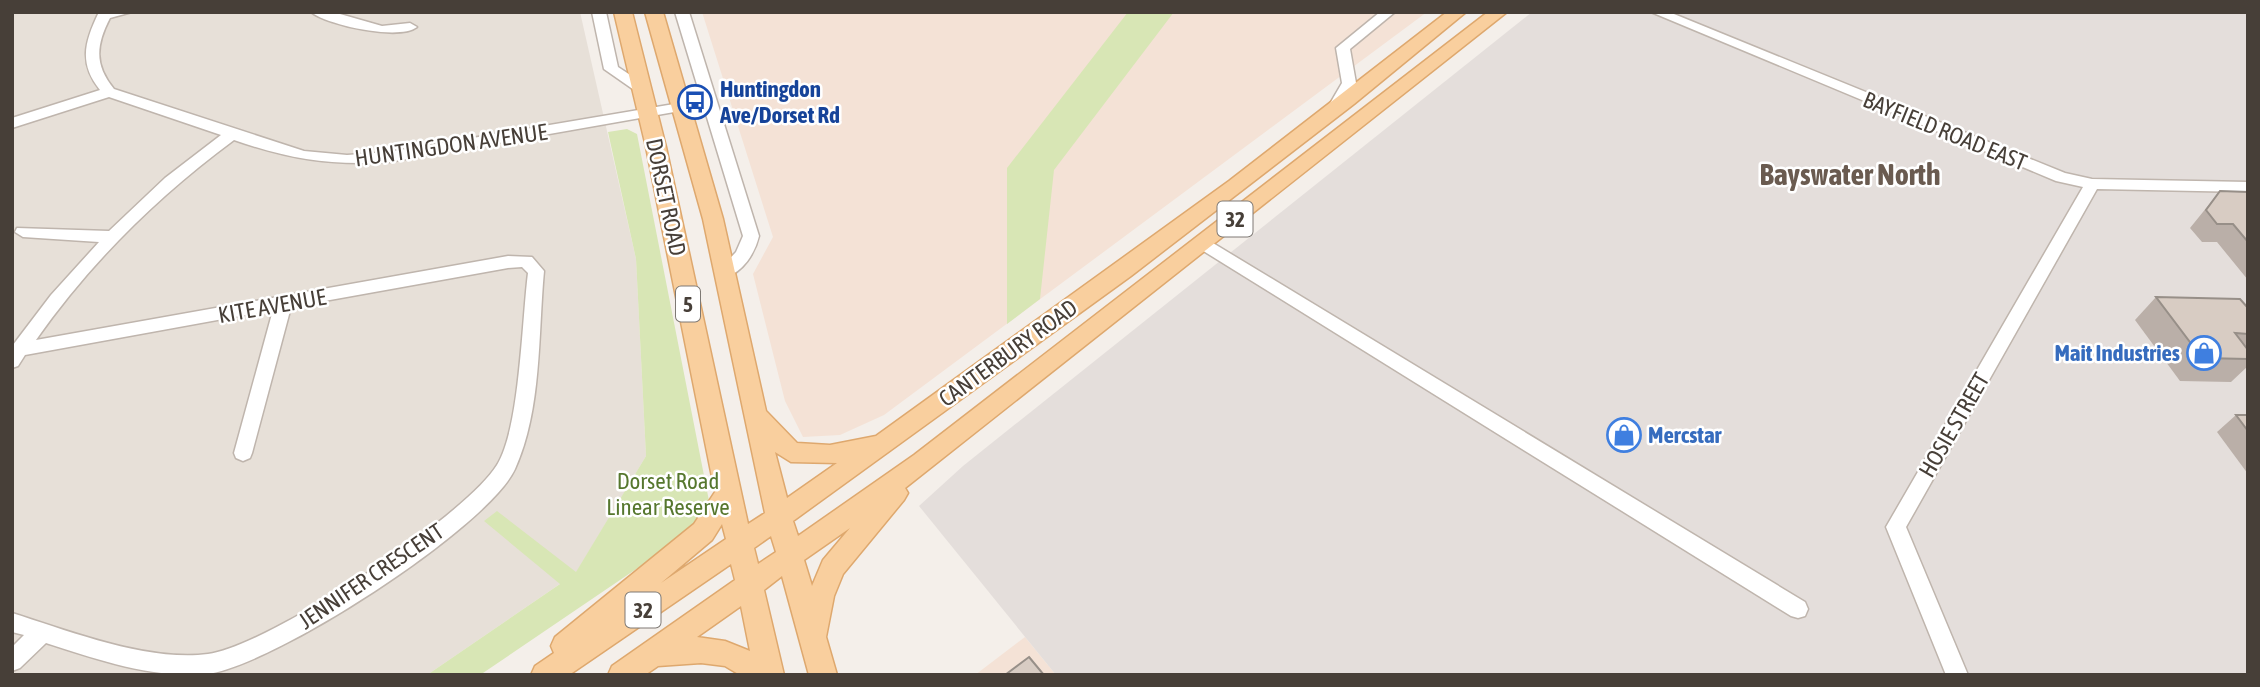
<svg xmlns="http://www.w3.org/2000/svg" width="2260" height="687" font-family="'Asap Condensed',sans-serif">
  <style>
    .residential { fill: #e7e0d8 }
    .commercial { fill: #f4e2d6 }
    .industrial { fill: #e4dedb }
    .green { fill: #d8e6b5 }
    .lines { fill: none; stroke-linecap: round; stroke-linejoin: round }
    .minor-casing { stroke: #bfb5ad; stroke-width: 3 }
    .major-casing { stroke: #dea86e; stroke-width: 3 }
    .minor { fill: #fff; fill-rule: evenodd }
    .major { fill: #f9cf9e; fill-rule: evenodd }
    .wall { fill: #baafa8 }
    .building { fill: #d8ccc3; stroke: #978f88; stroke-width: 2 }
    .labels { text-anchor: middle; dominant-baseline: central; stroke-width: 5; stroke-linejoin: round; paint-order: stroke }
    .shield { fill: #fff; stroke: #7e7974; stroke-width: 2 }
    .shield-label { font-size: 21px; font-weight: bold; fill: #473f38 }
    .transit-label { font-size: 23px; font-weight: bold; fill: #164399; stroke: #fff; text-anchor: start }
    .street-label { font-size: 23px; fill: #473f38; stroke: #fff }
    .shop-label { font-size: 23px; font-weight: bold; fill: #366cbe; stroke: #fff; text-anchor: end }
    .park-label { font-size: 23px; fill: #56772e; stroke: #fff }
    .district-label { font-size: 30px; font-weight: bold; fill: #6a5b50; stroke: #fff }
  </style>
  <rect width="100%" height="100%" fill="#f4efea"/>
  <!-- residential -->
  <path class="residential" d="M 12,12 L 580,12 L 636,259 L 646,456 L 576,573 L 427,675 L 12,675 Z"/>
  <!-- commercial -->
  <g class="commercial">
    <path d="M 702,12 L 1427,12 L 884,415 L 840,435 L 803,437 L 785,401 L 753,274 L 773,237 Z"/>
    <path d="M 1025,637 L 1056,675 L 975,675 Z"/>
  </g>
  <!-- industrial -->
  <path class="industrial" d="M 1532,12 L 2248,12 L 2248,675 L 1056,675 L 919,506 L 963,466 Z"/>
  <!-- green -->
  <g class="green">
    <path d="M 1128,12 L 1174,12 L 1054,170 L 1040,299 L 1007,324 L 1007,168 Z"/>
    <path d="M 627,129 L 637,134 L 710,506 L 676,542 L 480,675 L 427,675 L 560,584 L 484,521 L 497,511 L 576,572 L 646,456 L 636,259 L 608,132 Z"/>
  </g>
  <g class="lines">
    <!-- minor casing -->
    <g class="minor-casing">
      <g id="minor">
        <path d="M 99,12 L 132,12 L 110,18 C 96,45 94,65 114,89 L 304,151 L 347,155 L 389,152 L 680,103 L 687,107 L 680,111 L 389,162 C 331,166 289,159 234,140 C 158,196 90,263 36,340 L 508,256 L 532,257 L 544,271 C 538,335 542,409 515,469 C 488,528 270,668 206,674 C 152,679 96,659 46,643 L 20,668 L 12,671 L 12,647 L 24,635 L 12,632 L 12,613 C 69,631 148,662 208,654 C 268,646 465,517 497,465 C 520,428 522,319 528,273 L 522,267 L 508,268 L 291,307 L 252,453 L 250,458 L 243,461 L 236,458 L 234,453 L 273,310 L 25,355 L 18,366 L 12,368 L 13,345 L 51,295 L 99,242 L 23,237 L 15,232 L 17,228 L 109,231 L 165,178 L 221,135 L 109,97 L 12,128 L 12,118 L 100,90 C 78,63 85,41 99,12 Z"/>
        <path d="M 311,12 L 333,12 L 382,26 L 410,23 L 417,27 C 399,41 327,25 311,12 Z"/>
        <path d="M 592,12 L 606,12 L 618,67 L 647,86 L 647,92 L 637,92 L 604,69 Z"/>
        <path d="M 675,12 L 689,12 L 759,236 C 755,253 743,272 726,277 L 718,271 L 736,252 L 743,236 Z"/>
        <path d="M 1380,12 L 1395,12 L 1350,49 L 1356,83 L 1340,110 L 1330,110 L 1328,107 L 1342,83 L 1336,48 Z"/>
        <path d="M 1651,12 L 1669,12 L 2065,173 L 2092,179 L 2248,182 L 2248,192 L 2097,189 L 1906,527 L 1968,675 L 1946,675 L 1886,527 L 2083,187 L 2056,181 Z"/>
        <path d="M 1203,237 L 1805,602 L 1808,609 L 1805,616 L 1798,618 L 1791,616 L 1197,247 L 1195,243 L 1197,239 Z"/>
      </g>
    </g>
    <!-- major casing -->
    <g class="major-casing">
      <path id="major" d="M 614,12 L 632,12 L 666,147 L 748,524 L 765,513 L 703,219 L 645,12 L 663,12 L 723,219 L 766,411 L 797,443 L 830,445 L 876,436 L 1229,181 L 1447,12 L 1466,12 L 1354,104 L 1131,276 L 793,521 L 798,536 L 914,455 L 1488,12 L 1507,12 L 905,488 L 908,493 L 904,500 L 843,574 L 834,596 L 826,637 L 837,675 L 809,675 L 782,576 L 764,590 L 784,675 L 740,675 L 725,666 L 701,663 L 658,666 L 645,675 L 608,675 L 612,666 L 735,580 L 731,564 L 569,675 L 531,675 L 535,666 L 554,653 L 551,646 L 555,637 L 694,524 L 715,492 L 646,147 ZM 775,452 L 791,462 L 837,463 L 787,498 ZM 722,524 L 726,539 L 661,583 L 712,540 ZM 850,528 L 823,560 L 812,586 L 804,560 ZM 771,536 L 776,552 L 758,564 L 754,548 ZM 741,606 L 750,651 L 725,641 L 697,637 Z"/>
    </g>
    <!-- minor -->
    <use href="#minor" class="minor"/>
    <!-- major -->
    <use href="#major" class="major"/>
  </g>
  <!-- wall -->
  <g class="wall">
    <path d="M 2220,191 L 2248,192 L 2248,280 L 2217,242 L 2202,242 L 2190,228 Z"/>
    <path d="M 2156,297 L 2248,308 L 2248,366 L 2231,382 L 2180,381 L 2135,320 Z"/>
    <path d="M 2236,415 L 2248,415 L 2248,474 L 2217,432 Z"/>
  </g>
  <!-- building -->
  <g class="building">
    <path d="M 2220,191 L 2248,192 L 2248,242 L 2233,224 L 2217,224 L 2206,210 Z"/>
    <path d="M 2156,297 L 2240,299 L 2248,308 L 2248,334 L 2235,333 L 2248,350 L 2248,359 L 2202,358 Z"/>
    <path d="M 2236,415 L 2248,415 L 2248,431 Z"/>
    <path d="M 1029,657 L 1044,675 L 1005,675 Z"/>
  </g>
  <!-- icons -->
  <defs>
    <g id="bus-ring" transform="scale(1.75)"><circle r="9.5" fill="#fff" stroke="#1a4fb4" stroke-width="1.5"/><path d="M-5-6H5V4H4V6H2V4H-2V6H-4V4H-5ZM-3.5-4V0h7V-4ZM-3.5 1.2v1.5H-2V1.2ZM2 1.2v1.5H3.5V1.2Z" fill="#1a4fb4"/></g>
    <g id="shop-ring" transform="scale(1.75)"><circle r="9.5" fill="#fff" stroke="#3f7fe0" stroke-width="1.5"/><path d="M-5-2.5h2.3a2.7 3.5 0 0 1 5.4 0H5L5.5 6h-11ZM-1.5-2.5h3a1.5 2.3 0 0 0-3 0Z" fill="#3f7fe0"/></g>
  </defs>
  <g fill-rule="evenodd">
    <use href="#bus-ring" x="695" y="102"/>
    <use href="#shop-ring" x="2204" y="353"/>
    <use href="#shop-ring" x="1624" y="435"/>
  </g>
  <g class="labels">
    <!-- shield labels -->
    <g class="shield">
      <rect x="1217.5" y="201.5" width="35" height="35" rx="5"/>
      <rect x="676" y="286.5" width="24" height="35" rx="5"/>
      <rect x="625.5" y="592.5" width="35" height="35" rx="5"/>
    </g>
    <g class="shield-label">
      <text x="1235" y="219">32</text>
      <text x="688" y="304">5</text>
      <text x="643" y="610">32</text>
    </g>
    <!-- transit labels -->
    <g class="transit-label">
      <text x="720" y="89">Huntingdon<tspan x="720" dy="26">Ave/Dorset Rd</tspan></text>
    </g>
    <!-- street labels -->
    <g class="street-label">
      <text transform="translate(1945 131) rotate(22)">BAYFIELD ROAD EAST</text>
      <text transform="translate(451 145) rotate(-8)">HUNTINGDON AVENUE</text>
      <text transform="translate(666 197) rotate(78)">DORSET ROAD</text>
      <text transform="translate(272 306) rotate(-10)">KITE AVENUE</text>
      <text transform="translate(1008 353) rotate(-36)">CANTERBURY ROAD</text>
      <text transform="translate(1954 425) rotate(-60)">HOSIE STREET</text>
      <text transform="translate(371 576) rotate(-34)">JENNIFER CRESCENT</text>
    </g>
    <!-- shop labels -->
    <g class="shop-label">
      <text x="2180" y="353">Mait Industries</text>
      <text x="1648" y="435" text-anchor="start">Mercstar</text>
    </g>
    <!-- park labels -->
    <g class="park-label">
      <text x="668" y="481">Dorset Road<tspan x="668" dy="26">Linear Reserve</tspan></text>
    </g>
    <!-- district labels -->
    <g class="district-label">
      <text x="1850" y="174">Bayswater North</text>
    </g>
  </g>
  <!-- border -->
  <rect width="2260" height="687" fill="none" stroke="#473f38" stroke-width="28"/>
</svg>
